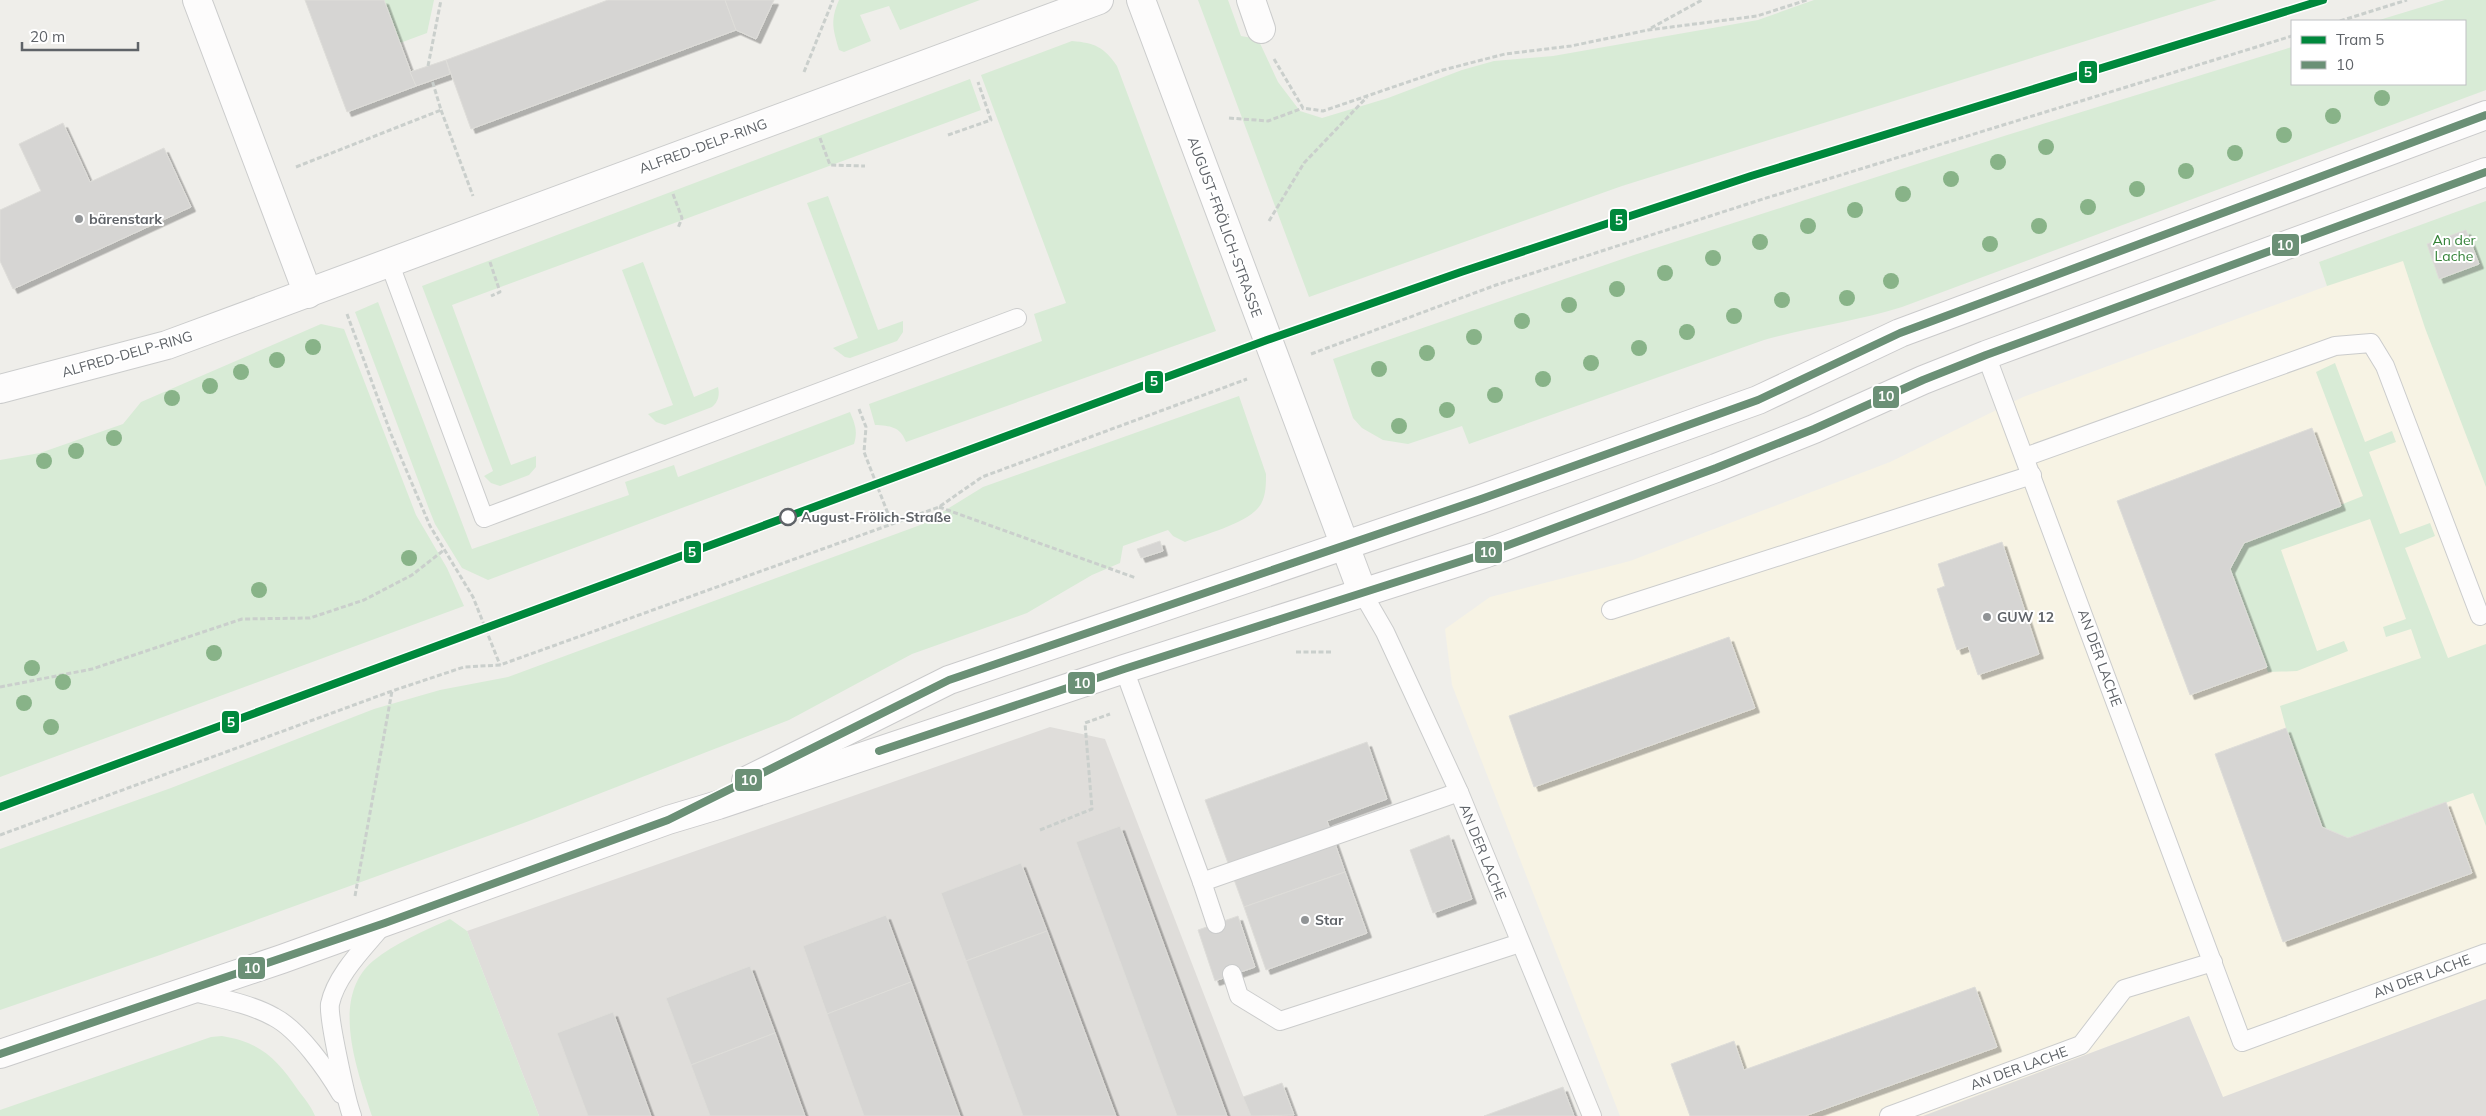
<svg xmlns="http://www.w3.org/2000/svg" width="2486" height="1116" font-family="Mulish,sans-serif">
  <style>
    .commercial { fill: #f7f3e4 }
    .industrial { fill: #dfddda }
    .green { fill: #d8ebd6 }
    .building { fill: #d6d5d3; stroke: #deddd9; filter: url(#shadow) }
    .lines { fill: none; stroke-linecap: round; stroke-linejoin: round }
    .service-casing { stroke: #cbcccc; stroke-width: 20 }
    .minor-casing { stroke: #cbcccc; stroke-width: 30 }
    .secondary-casing { stroke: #cacacb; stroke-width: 30 }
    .path { stroke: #cacfcc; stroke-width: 3; stroke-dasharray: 5 2.5; stroke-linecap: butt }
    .service { stroke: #fdfcfc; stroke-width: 18 }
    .minor { stroke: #fdfcfc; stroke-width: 28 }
    .secondary { stroke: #fdfcfc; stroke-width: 28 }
    .bus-1-casing { stroke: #fff; stroke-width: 11 }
    .bus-1 { stroke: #6b9076; stroke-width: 8 }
    .tram-1-casing { stroke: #fff; stroke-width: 11 }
    .tram-1 { stroke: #00883c; stroke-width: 8 }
    .tree { fill: #88b388 }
    .poi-dot { fill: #919496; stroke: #fff; stroke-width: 2 }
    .stop-dot { fill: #fff; stroke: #5f6368; stroke-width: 2.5 }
    .labels { text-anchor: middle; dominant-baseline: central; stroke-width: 4; stroke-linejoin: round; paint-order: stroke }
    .street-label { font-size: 14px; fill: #5f6368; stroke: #fff }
    .poi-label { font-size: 14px; font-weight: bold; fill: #5f6368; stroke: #fff; text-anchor: start }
    .park-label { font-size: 14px; fill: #348238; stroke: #fff }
    .stop-label { font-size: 14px; font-weight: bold; fill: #5f6368; stroke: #fff; text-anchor: start }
    .line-badge { stroke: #fff; stroke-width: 2 }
    .badge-label { font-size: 14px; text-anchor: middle; font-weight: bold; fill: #fff }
  </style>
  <defs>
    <filter id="shadow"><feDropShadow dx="4.5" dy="4.5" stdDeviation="0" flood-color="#0004"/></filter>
  </defs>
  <rect width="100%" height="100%" fill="#efeeea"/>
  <!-- commercial -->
  <path class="commercial" d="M 2412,229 L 2486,437 L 2486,999 L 2223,1098 L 2189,1016 L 1923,1116 L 1620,1116 L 1452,685 L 1445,629 L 1490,597 L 1630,561 L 1890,462 L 2023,397 L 2327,286 L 2319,262 Z"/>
  <!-- industrial -->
  <g class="industrial">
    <path d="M 1050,727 L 1105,739 L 1251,1116 L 539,1116 L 467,931 Z"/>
    <path d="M 2486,999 L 2486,1116 L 1923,1116 L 2189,1016 L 2223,1097 Z"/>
  </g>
  <!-- green -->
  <g class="green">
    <path d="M 384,0 L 434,0 L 427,33 L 400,43 Z"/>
    <path d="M 839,0 L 980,0 L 900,30 L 889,6 L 860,15 L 871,41 L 844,52 L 839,50 C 833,29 830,21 839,0 Z"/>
    <path d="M 1198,0 L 1228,0 L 1241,36 L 1258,39 L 1278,82 L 1300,111 L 1322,118 L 1388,98 L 1462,70 L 1494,61 L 1553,56 L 1758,20 L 1814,0 L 2217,0 L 1622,186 L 1309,297 Z"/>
    <path d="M 2445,0 L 2486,0 L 2486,90 L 1902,307 C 1857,321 1810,327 1764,340 L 1469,444 L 1462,426 L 1408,444 L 1383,440 L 1362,428 L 1353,418 L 1333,359 L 1634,255 L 2004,136 L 2292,47 L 2292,84 L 2465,84 L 2465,21 L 2376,21 Z"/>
    <path d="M 1072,41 C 1095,43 1104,47 1117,66 L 1216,331 L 906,442 C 900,426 890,426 875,425 L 869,404 L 1042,341 L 1034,314 L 1066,303 L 981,75 Z"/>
    <path d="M 970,79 L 981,110 L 452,305 L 511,465 L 536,456 L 536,467 L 529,475 L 500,486 L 491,483 L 484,476 L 493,471 L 422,286 Z"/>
    <path d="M 828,196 L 878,330 L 903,321 L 903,332 L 897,341 L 850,358 L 845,357 L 833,348 L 858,338 L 807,203 Z"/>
    <path d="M 2486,201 L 2486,487 L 2425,328 L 2403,261 L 2327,286 L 2319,262 Z"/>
    <path d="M 643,262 L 694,397 L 718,387 C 720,395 718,402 712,407 L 665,425 L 656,422 L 648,414 L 673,405 L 622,270 Z"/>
    <path d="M 378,302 L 472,549 L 629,495 L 625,482 L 674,465 L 678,477 L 850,412 C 855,424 858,431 854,444 L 488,580 L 462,568 L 435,524 L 429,509 L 355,312 Z"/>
    <path d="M 321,324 L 344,329 L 416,515 L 447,568 L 464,606 L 0,777 L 0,460 L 40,453 L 123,424 L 141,402 Z"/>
    <path d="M 2335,363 L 2365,442 L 2392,431 L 2396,442 L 2369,452 L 2400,534 L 2430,523 L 2435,536 L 2405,548 L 2448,658 L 2486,644 L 2486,826 L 2473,793 L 2348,838 L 2322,827 L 2286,728 L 2280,706 L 2421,658 L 2411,629 L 2386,637 L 2383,627 L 2406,619 L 2370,519 L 2281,550 L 2317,651 L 2344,641 L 2348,651 L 2297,671 L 2268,672 L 2230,569 L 2244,543 L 2363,496 L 2316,372 Z"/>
    <path d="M 1239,396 L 1266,474 C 1266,484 1266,495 1261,504 C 1250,523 1205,534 1185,542 L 1173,536 L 1168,530 L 1123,546 L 1120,563 L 1092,575 L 1027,613 L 912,654 L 789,720 L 529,821 L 160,955 L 0,1010 L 0,849 L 171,788 L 374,709 L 440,690 L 508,677 L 923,524 L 983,487 Z"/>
    <path d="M 450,919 L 467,931 L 539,1116 L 372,1116 C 358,1072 329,998 373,961 C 395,943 424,931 450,919 Z"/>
    <path d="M 222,1036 C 260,1042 277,1059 298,1090 C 304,1098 311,1106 315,1116 L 0,1116 L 0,1110 L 211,1037 Z"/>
  </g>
  <!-- building -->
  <g class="building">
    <path d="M 305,0 L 384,0 L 416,86 L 347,112 Z"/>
    <path d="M 608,0 L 725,0 L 736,30 L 471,129 L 446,60 Z"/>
    <path d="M 725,0 L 774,0 L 756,39 L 736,30 Z"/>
    <path d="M 446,60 L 450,74 L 416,86 L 410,72 Z"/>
    <path d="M 63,123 L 90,182 L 164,148 L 191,207 L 13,289 L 0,261 L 0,210 L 41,191 L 19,144 Z"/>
    <path d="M 2466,230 L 2479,264 L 2439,279 L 2427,244 Z"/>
    <path d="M 2312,428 L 2341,506 L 2244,543 L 2230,569 L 2267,667 L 2190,695 L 2117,501 Z"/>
    <path d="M 1160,541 L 1163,551 L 1141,558 L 1137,549 Z"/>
    <path d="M 2002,542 L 2039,654 L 1978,675 L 1968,646 L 1957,650 L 1937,589 L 1945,586 L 1938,564 Z"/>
    <path d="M 1729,637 L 1755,708 L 1534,787 L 1509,716 Z"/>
    <path d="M 2286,728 L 2322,827 L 2348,838 L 2446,802 L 2472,873 L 2283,942 L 2215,754 Z"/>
    <path d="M 1367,742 L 1387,799 L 1327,821 L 1345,872 L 1244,907 L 1205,800 Z"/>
    <path d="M 1120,826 L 1227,1116 L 1177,1116 L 1076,842 Z"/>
    <path d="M 1449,835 L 1472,899 L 1433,913 L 1410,850 Z"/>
    <path d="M 1021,863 L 1047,931 L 966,961 L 941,893 Z"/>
    <path d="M 1345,872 L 1367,933 L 1266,970 L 1244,907 Z"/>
    <path d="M 886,915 L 911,982 L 827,1014 L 803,946 Z"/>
    <path d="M 1238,916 L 1255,967 L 1215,981 L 1198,930 Z"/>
    <path d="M 1047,931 L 1116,1116 L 1023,1116 L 966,961 Z"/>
    <path d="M 750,966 L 775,1033 L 691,1065 L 666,998 Z"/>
    <path d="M 911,982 L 960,1116 L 864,1116 L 827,1014 Z"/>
    <path d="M 1975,987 L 1997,1047 L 1805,1116 L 1690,1116 L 1671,1064 L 1734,1041 L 1744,1070 Z"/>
    <path d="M 613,1012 L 651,1116 L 588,1116 L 557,1033 Z"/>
    <path d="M 775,1033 L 805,1116 L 710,1116 L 691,1065 Z"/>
    <path d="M 1282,1083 L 1294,1115 L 1251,1116 L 1243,1097 Z"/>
    <path d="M 1563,1087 L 1574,1116 L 1484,1116 Z"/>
  </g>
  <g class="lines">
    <!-- service casing -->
    <g class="service-casing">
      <g id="service">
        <path d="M 389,262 L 484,518 L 1017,318"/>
        <path d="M 1986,355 L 2242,1042 L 2486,953"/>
        <path d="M 2025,457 L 2335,346 L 2371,343 L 2385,366 L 2480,616"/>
        <path d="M 1363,594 L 1385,632 L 1459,792 L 1592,1116"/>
        <path d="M 1611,610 L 2032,475"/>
        <path d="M 1124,669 L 1202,882 L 1459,792"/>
        <path d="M 1202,882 L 1216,924"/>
        <path d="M 1232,974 L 1239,996 L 1280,1021 L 1520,943"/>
        <path d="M 190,991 C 217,998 249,1003 274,1017 C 299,1030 327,1070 341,1094"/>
        <path d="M 352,1116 C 346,1100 328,1017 330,1004 C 336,975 365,947 383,925"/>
        <path d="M 1889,1116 L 2081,1045 L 2124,989 L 2213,962"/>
      </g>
    </g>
    <!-- minor casing -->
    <g class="minor-casing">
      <g id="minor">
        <path d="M 197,0 L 308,294"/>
        <path d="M 1141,0 L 1363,594"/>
        <path d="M 1251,0 L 1261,29"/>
        <path d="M 0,389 L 167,345 L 1099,0"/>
      </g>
    </g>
    <!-- secondary casing -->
    <g class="secondary-casing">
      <g id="secondary">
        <path d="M 746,781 L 949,680 L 1481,499 L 1758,400 L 1900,333 L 2486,115"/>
        <path d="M 0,1054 L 282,959 L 668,820 L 718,805 L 1124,669 L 1484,554 L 1716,468 L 1814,429 L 1923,380 L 1986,355 L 2486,172"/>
      </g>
    </g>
    <!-- path -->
    <g class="path">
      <path d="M 2340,21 L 2407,0"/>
      <path d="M 1651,28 L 1702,0"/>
      <path d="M 1274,59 L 1303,108 L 1323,111 L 1443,70 L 1505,54 L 1571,46 L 1648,30 L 1757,16 L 1807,0"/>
      <path d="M 428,66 L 441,0"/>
      <path d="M 804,72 L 833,0"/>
      <path d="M 441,110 L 473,196"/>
      <path d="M 1229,118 L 1268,121 L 1303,108"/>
      <path d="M 948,135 L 991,120 L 978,82"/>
      <path d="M 820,138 L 830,165 L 865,166"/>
      <path d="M 296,167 L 441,110 L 432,80"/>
      <path d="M 673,194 L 682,218 L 678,228"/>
      <path d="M 1269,221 L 1304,163 L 1367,97"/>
      <path d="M 490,262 L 500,292 L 491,296"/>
      <path d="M 347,314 L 391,434 L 430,526 L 473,597 L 500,665"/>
      <path d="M 1311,354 L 1496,285 L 1763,199 L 2292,36"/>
      <path d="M 859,409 L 866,427 L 864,452 L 892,524"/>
      <path d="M 939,507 L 1136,578"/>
      <path d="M 1296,652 L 1333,652"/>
      <path d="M 0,687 L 92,669 L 242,619 L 310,618 L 364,600 L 412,575 L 444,550"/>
      <path d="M 1040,830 L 1092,809 L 1085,723 L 1110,714"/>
      <path d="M 0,835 L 392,691 L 464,667 L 500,665 L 892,524 L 939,507 L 982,477 L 1247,379"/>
      <path d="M 355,896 L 392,691"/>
    </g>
    <!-- service -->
    <use href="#service" class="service"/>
    <!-- minor -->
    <use href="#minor" class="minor"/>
    <!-- secondary -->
    <use href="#secondary" class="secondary"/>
    <!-- bus-1 casing -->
    <g class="bus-1-casing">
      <g id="bus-1">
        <path d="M 879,751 L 1124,669 L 1484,554 L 1716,468 L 1814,429 L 1923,380 L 1986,355 L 2486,172"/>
        <path d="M 0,1054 L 385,923 L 668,820 L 949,680 L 1481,499 L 1758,400 L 1900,333 L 2486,115"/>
      </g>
    </g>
    <!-- bus-1 -->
    <use href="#bus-1" class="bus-1"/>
    <!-- tram-1 casing -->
    <g class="tram-1-casing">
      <path id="tram-1" d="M 0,807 L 1267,340 L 1461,272 L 1751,176 L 2323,0"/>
    </g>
    <!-- tram-1 -->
    <use href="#tram-1" class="tram-1"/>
  </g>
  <!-- trees -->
  <g class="tree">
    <circle cx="2382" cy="98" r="8"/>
    <circle cx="2333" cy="116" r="8"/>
    <circle cx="2284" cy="135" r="8"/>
    <circle cx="2046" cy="147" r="8"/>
    <circle cx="2235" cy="153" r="8"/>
    <circle cx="1998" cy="162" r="8"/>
    <circle cx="2186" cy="171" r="8"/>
    <circle cx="1951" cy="179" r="8"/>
    <circle cx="2137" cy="189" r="8"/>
    <circle cx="1903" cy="194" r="8"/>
    <circle cx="2088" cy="207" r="8"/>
    <circle cx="1855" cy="210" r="8"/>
    <circle cx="1808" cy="226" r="8"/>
    <circle cx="2039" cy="226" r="8"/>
    <circle cx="1760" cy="242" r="8"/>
    <circle cx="1990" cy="244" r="8"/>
    <circle cx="1713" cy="258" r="8"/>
    <circle cx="1665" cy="273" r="8"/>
    <circle cx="1891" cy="281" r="8"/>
    <circle cx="1617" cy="289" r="8"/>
    <circle cx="1847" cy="298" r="8"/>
    <circle cx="1782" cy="300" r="8"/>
    <circle cx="1569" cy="305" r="8"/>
    <circle cx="1734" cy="316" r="8"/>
    <circle cx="1522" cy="321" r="8"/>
    <circle cx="1687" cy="332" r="8"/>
    <circle cx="1474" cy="337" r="8"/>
    <circle cx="313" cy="347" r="8"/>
    <circle cx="1639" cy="348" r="8"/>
    <circle cx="1427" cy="353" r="8"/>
    <circle cx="277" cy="360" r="8"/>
    <circle cx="1591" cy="363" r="8"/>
    <circle cx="1379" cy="369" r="8"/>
    <circle cx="241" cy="372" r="8"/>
    <circle cx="1543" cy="379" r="8"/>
    <circle cx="210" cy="386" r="8"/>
    <circle cx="1495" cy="395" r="8"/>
    <circle cx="172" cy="398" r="8"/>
    <circle cx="1447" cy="410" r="8"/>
    <circle cx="1399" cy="426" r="8"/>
    <circle cx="114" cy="438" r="8"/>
    <circle cx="76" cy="451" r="8"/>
    <circle cx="44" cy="461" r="8"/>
    <circle cx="409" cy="558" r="8"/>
    <circle cx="259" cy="590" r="8"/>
    <circle cx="214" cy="653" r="8"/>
    <circle cx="32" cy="668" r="8"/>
    <circle cx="63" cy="682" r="8"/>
    <circle cx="24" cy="703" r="8"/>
    <circle cx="51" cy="727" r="8"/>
  </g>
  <!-- markers -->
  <g class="poi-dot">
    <circle cx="79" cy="219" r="5"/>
    <circle cx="1987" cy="617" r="5"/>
    <circle cx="1305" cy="920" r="5"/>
  </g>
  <circle class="stop-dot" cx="788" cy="517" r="8"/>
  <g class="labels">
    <!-- street labels -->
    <g class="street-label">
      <text transform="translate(703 146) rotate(-20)">ALFRED-DELP-RING</text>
      <text transform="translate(1225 227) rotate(70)">AUGUST-FRÖLICH-STRASSE</text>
      <text transform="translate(127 354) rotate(-16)">ALFRED-DELP-RING</text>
      <text transform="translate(2100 658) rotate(70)">AN DER LACHE</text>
      <text transform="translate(1483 852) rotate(68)">AN DER LACHE</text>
      <text transform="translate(2422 976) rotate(-20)">AN DER LACHE</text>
      <text transform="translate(2019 1068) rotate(-20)">AN DER LACHE</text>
    </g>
    <!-- poi labels -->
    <g class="poi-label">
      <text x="89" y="219">bärenstark</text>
      <text x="1997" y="617">GUW 12</text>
      <text x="1315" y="920">Star</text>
    </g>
    <!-- park labels -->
    <g class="park-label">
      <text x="2454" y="240">An der<tspan x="2454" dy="16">Lache</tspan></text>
    </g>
    <!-- stop labels -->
    <g class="stop-label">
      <text x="801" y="517">August-Frölich-Straße</text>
    </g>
  </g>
  <g class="line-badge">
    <rect x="2078" y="60" width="20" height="24" rx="5" fill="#00883c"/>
    <rect x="1609" y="208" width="19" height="24" rx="5" fill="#00883c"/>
    <rect x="2271" y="233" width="29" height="24" rx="5" fill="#6b9076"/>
    <rect x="1144" y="370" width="20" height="24" rx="5" fill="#00883c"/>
    <rect x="1872" y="385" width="28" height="24" rx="5" fill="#6b9076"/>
    <rect x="683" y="540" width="19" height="24" rx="5" fill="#00883c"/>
    <rect x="1474" y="540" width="29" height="24" rx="5" fill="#6b9076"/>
    <rect x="1067" y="671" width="29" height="24" rx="5" fill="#6b9076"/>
    <rect x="221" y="710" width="19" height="24" rx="5" fill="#00883c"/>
    <rect x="734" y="768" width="29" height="24" rx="5" fill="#6b9076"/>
    <rect x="237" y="956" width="29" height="24" rx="5" fill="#6b9076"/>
  </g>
  <g class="badge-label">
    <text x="2088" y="77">5</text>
    <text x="1619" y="225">5</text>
    <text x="2285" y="250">10</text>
    <text x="1154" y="386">5</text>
    <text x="1886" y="401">10</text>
    <text x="692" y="557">5</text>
    <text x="1488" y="557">10</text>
    <text x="1082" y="688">10</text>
    <text x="231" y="727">5</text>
    <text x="749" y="785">10</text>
    <text x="252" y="973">10</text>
  </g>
  <!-- legend -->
  <rect x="2291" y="20" width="175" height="65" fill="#ffffff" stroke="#bfc1c3"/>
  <rect x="2301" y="36" width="25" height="8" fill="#00883c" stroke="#bfc1c3"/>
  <text x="2336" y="45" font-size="15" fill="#5f6368">Tram 5</text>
  <rect x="2301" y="61" width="25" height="8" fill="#6b9076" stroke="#bfc1c3"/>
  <text x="2336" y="70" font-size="15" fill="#5f6368">10</text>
  <!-- scale -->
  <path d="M22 42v8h116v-8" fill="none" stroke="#5f6368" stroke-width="2.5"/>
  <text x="30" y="42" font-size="15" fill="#5f6368" stroke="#ffffff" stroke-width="4" paint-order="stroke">20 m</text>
</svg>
